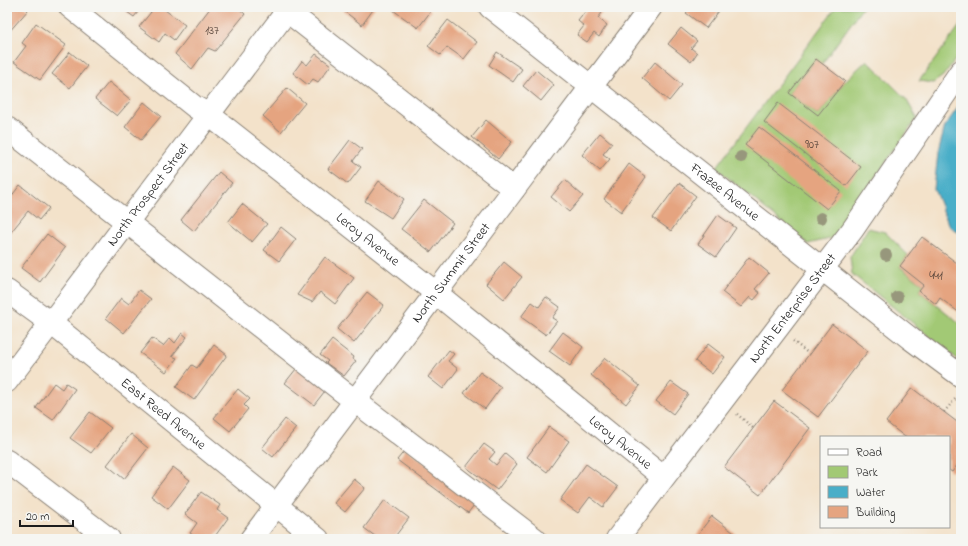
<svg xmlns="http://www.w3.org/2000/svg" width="968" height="546" font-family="'Indie Flower',sans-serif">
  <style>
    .green { fill: #a2c974; stroke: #5f7248 }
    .water { fill: #49aec8; stroke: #326572 }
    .building { fill: #e5a480 }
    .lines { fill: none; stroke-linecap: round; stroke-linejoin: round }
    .minor-casing { stroke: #887f73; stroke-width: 24 }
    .path { stroke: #887f73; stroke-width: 2.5; stroke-dasharray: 1 3; stroke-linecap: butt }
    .minor { stroke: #fff; stroke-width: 22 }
    .tree { fill: #97977b }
    .labels { text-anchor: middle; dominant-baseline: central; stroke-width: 4; stroke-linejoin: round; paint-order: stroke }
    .number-label { font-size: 12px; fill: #4e3e35 }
    .street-label { font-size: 14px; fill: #1c1c1c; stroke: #f6f6f2 }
  </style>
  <rect width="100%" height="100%" fill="#f6f6f2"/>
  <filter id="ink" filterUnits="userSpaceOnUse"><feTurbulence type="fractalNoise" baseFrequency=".025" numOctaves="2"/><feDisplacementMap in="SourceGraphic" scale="8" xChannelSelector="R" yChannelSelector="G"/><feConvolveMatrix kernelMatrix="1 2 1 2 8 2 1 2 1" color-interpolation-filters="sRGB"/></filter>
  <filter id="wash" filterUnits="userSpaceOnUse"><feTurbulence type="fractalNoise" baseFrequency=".012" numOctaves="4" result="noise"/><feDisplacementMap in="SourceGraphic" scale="16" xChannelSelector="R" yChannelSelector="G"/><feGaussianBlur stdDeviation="0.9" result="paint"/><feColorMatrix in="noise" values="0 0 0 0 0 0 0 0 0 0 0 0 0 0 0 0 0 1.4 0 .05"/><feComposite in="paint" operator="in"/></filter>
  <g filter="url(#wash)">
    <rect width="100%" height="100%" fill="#f3e2ca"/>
    <!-- green -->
    <g class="green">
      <path d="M 836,7 L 863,7 L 822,64 L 816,59 L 789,93 L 818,115 L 845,81 L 867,60 L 906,99 L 917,118 L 833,238 L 808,244 L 716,168 Z"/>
      <path d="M 961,24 L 961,52 L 943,76 L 933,83 L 919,81 Z"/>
      <path d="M 868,228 L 885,232 L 908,255 L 900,267 L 924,285 L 919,291 L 961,324 L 961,362 L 852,274 L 850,257 Z"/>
    </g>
    <!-- water -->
    <path class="water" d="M 961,103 L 961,234 L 949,226 L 934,189 L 938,153 L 945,126 Z"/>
    <g id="blocks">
      <!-- building -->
      <g class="building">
        <path d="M 10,7 L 25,7 L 28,10 L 8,33 L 7,32 L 7,10 Z"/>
        <path d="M 120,7 L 142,7 L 134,17 Z"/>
        <path d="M 155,7 L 161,7 L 185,25 L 174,40 L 165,33 L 159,42 L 139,27 Z"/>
        <path d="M 211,7 L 237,7 L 245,14 L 215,51 L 208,48 L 192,69 L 175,54 Z"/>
        <path d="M 341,7 L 375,7 L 362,25 L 340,8 Z"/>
        <path d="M 395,7 L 427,7 L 431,11 L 418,28 L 393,10 Z"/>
        <path d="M 589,7 L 594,7 L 602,13 L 598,18 L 607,25 L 599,37 L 594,33 L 587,42 L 577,35 L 584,26 L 578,21 Z"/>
        <path d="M 691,7 L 722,7 L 706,28 L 686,13 Z"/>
        <path d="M 448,20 L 477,42 L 464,59 L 447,47 L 440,55 L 428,46 Z"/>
        <path d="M 36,23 L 66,45 L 40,80 L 14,62 L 26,46 L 22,43 Z"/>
        <path d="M 681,28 L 697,41 L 691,48 L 697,53 L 691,62 L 668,44 Z"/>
        <path d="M 70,52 L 87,66 L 70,88 L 52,74 Z"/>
        <path d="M 497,52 L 522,69 L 513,82 L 489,65 Z"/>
        <path d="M 316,54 L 331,65 L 318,82 L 313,79 L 308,85 L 293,73 L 302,61 L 307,65 Z"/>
        <path d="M 816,59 L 845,81 L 818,115 L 789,93 Z"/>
        <path d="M 655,62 L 682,85 L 669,101 L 642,78 Z"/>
        <path d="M 536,70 L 554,85 L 541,101 L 523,86 Z"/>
        <path d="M 109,82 L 131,100 L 117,116 L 95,99 Z"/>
        <path d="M 287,88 L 305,103 L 281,132 L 263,116 Z"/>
        <path d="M 144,102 L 161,116 L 141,140 L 125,127 Z"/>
        <path d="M 778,103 L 861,167 L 846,186 L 764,122 Z"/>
        <path d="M 486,120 L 512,142 L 498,159 L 472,137 Z"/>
        <path d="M 759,127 L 841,191 L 827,209 L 745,145 Z"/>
        <path d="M 600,133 L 612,143 L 603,154 L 610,159 L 600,171 L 582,155 Z"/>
        <path d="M 350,140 L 362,149 L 353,161 L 361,167 L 348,184 L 328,169 Z"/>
        <path d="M 629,164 L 646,177 L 621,212 L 604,199 Z"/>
        <path d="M 219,172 L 232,183 L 194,231 L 181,220 Z"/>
        <path d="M 565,180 L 583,196 L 569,212 L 551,197 Z"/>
        <path d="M 379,181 L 404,199 L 391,218 L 365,201 Z"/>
        <path d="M 679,183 L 696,196 L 671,231 L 653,218 Z"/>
        <path d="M 20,185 L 49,208 L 39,220 L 28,211 L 7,237 L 7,202 Z"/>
        <path d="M 424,200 L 453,223 L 431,252 L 401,229 Z"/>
        <path d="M 242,204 L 267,224 L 252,242 L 228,222 Z"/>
        <path d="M 718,215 L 736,228 L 716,257 L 698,244 Z"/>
        <path d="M 281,227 L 296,239 L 279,261 L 264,250 Z"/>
        <path d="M 47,234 L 65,248 L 40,282 L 21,268 Z"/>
        <path d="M 922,237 L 961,266 L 961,314 L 940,298 L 936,304 L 919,291 L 924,285 L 900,266 Z"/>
        <path d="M 325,257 L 354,278 L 335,304 L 320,292 L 312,302 L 297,295 Z"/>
        <path d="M 749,257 L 769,273 L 755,289 L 760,293 L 754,300 L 750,297 L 741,307 L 722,292 Z"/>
        <path d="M 504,262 L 522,277 L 504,299 L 486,284 Z"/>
        <path d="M 139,290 L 151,299 L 124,333 L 106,318 L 121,298 L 129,304 Z"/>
        <path d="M 367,292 L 384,305 L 354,343 L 337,329 Z"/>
        <path d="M 546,297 L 560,307 L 552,318 L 557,321 L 546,335 L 521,317 L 532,302 L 539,307 Z"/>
        <path d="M 832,324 L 868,351 L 818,417 L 782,390 Z"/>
        <path d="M 563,332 L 583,347 L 570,366 L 549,351 Z"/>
        <path d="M 182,333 L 187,337 L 172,356 L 177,358 L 166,372 L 140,353 L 152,338 L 163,346 L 170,338 L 175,343 Z"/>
        <path d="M 332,340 L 354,357 L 353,359 L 356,361 L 344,376 L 326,363 L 328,361 L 320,355 Z"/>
        <path d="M 708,344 L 725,357 L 712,374 L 695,361 Z"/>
        <path d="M 214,345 L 227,355 L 194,400 L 176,387 L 192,365 L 197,368 Z"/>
        <path d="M 449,350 L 454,354 L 448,361 L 458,369 L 443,389 L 428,377 Z"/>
        <path d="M 605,358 L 640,386 L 626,404 L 591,375 Z"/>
        <path d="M 300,364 L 328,387 L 314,405 L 285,383 Z"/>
        <path d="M 480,372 L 501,387 L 485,409 L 464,393 Z"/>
        <path d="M 671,382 L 688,394 L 673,414 L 656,401 Z"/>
        <path d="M 54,383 L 62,389 L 66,383 L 75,389 L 53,420 L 36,408 Z"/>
        <path d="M 912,388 L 961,425 L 961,460 L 952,472 L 949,470 L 949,437 L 905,437 L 886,422 Z"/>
        <path d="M 238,389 L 250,399 L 244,405 L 248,409 L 230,431 L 214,418 Z"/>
        <path d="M 774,401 L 810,428 L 760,495 L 724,467 Z"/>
        <path d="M 90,412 L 111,428 L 91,453 L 70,438 Z"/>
        <path d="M 285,419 L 296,428 L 273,457 L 262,448 Z"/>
        <path d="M 549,427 L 569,441 L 547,472 L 527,457 Z"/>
        <path d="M 131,434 L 148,448 L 124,479 L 107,465 Z"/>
        <path d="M 484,444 L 495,452 L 489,459 L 496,465 L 505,454 L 517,464 L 497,490 L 466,467 Z"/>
        <path d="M 406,449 L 477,501 L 468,513 L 397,460 Z"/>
        <path d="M 586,464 L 618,487 L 603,507 L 590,497 L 578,513 L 560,500 Z"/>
        <path d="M 173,467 L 190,480 L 168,509 L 151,496 Z"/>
        <path d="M 354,479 L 365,488 L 345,512 L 334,503 Z"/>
        <path d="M 201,492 L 220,505 L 217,510 L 228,518 L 213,539 L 198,539 L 190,533 L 197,523 L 185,514 Z"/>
        <path d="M 385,500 L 409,518 L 393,539 L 379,539 L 364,528 Z"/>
        <path d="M 712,516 L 742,539 L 694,539 Z"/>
      </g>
    </g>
  </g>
  <g filter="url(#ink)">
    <use href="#blocks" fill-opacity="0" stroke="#887f73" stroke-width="1"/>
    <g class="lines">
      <!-- minor casing -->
      <g class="minor-casing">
        <g id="minor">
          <path id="s1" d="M 70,7 L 195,107 L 208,114 L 436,293 L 663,477"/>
          <path d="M 282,7 L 514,189"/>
          <path id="s2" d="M 490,7 L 911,339 L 961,376"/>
          <path d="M 7,128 L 342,391 L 535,539"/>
          <path id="s3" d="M 7,291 L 51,323 L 318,539"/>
          <path id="s4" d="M 7,381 L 290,7"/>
          <path d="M 7,461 L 109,539"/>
          <path id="s5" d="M 251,539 L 651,7"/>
          <path id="s6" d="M 617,539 L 853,229 L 961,71"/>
        </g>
      </g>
      <!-- path -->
      <g class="path">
        <path d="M 793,341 L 809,354"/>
        <path d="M 944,412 L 957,397"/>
        <path d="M 737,414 L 753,428"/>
      </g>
      <!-- minor -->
      <use href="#minor" class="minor"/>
    </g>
    <!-- trees -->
    <g class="tree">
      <circle cx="741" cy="157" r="6"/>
      <circle cx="821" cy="218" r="6"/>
      <circle cx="886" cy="255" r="6"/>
      <circle cx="897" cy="297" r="6"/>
    </g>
  </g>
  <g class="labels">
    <!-- number labels -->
    <g class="number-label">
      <text x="212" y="31">137</text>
      <text x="812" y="145">907</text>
      <text x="936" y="276">441</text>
    </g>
    <!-- street labels -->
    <g class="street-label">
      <text stroke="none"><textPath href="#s2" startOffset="299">Frazee Avenue</textPath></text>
      <text stroke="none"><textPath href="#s4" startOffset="234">North Prospect Street</textPath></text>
      <text stroke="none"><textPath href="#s1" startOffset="378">Leroy Avenue</textPath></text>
      <text stroke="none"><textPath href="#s5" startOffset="333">North Summit Street</textPath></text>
      <text stroke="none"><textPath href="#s6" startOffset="290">North Enterprise Street</textPath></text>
      <text stroke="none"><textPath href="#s3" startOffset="199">East Reed Avenue</textPath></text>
      <text stroke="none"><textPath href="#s1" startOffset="702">Leroy Avenue</textPath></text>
    </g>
  </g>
  <!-- margin -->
  <rect width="968" height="546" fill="none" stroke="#f6f6f2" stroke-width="24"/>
  <!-- legend -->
  <rect x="820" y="436" width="130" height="92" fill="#f6f6f2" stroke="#9f9f9c"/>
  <rect x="828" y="449" width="20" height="6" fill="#ffffff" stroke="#9f9f9c"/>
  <text x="856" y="456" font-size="12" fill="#1c1c1c">Road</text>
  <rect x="828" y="466" width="20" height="12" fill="#a2c974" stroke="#9f9f9c"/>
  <text x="856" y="476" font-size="12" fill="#1c1c1c">Park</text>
  <rect x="828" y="486" width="20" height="12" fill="#49aec8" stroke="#9f9f9c"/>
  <text x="856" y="496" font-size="12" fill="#1c1c1c">Water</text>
  <rect x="828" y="506" width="20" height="12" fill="#e5a480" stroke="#9f9f9c"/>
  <text x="856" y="516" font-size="12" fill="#1c1c1c">Building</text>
  <!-- scale -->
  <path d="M20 520v6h53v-6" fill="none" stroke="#1c1c1c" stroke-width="2"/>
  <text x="26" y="520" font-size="12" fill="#1c1c1c" stroke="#f6f6f2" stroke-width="3" paint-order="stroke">20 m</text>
</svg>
